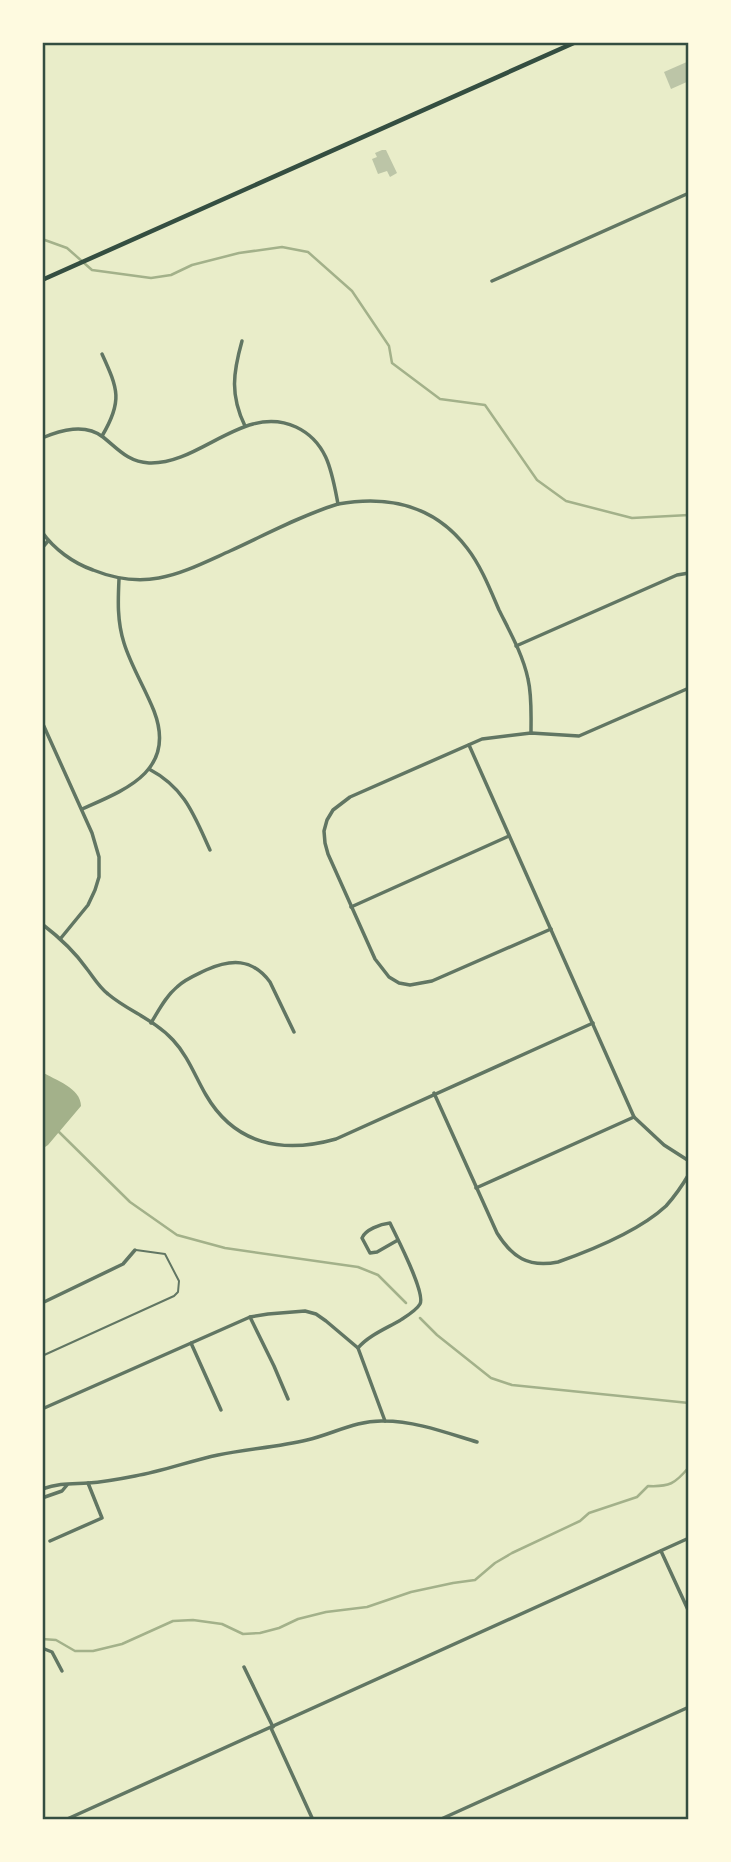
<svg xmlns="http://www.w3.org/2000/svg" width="731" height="1862" font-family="Poppins,sans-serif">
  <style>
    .water { fill: #a3b18a }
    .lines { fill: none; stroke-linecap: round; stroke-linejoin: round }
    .stream { stroke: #a3b18a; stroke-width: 2.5 }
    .building { fill: #bcc5a7 }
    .service { stroke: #617663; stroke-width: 2 }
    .minor { stroke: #617663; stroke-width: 3.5 }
    .secondary { stroke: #344e41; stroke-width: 4.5 }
    .neatline { fill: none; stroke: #344e41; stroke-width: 2.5 }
  </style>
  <rect width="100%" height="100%" fill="#e9edc9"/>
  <!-- water -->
  <path class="water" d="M 42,1072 C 55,1080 81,1088 81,1106 L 48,1145 L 42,1149 Z"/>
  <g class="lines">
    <!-- stream -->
    <g class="stream">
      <path d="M 42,239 L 67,248 L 92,270 L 151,278 L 171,275 L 192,265 L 239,253 L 282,247 L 308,252 L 352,291 L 389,346 L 392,363 L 440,399 L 485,405 L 537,480 L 566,501 L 632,518 L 689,515"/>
      <path d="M 58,1131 L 130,1202 L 177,1235 L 225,1248 L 358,1267 L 378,1275 L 406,1303"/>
      <path d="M 420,1318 L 437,1335 L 491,1378 L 512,1385 L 689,1403"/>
      <path d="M 42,1639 L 56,1640 L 75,1651 L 93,1651 L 122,1644 L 173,1621 L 193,1620 L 222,1624 L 243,1634 L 260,1633 L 279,1628 L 298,1619 L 326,1612 L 367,1607 L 411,1592 L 453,1583 L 475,1580 L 495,1563 L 512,1553 L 580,1521 L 589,1513 L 637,1497 L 648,1486 C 669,1487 675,1484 689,1467"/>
    </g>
  </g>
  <!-- building -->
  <g class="building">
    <path d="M 689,61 L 689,81 L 671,89 L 664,72 Z"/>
    <path d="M 382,150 L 386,150 L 397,173 L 390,177 L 387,171 L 378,174 L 372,159 L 377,157 L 375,153 Z"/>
  </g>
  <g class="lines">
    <!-- service -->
    <path class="service" d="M 42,1356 L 174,1296 L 178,1292 L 179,1281 L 165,1254 L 136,1250"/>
    <!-- minor -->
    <g class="minor">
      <path d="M 492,281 L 689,193"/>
      <path d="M 242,341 C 233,373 230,395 245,426"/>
      <path d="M 102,354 C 118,389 123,401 102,436"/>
      <path d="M 42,438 C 61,430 85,423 103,437 C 118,449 128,462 149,463 C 200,465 244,403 296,427 C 328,442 332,473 338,504"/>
      <path d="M 42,532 C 54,549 73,563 93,570 C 148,592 181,573 230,551 C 265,535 302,515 338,504 C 389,495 435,506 467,548 C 481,566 490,589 499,610 C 510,632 523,655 528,679 C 532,696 531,715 531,732"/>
      <path d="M 42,548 L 48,541"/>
      <path d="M 516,646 L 677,575 L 689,573"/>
      <path d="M 42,722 L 92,833 L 99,857 L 99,877 L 95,890 L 88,905 L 61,938"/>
      <path d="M 469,745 L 634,1117 L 664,1145 L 689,1161"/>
      <path d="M 149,769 C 185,788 194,815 210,850"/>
      <path d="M 82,809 C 125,790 177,771 154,711 C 145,688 131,666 124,643 C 117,621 118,600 119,579"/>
      <path d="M 351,907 L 509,836"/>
      <path d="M 42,924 C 59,937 75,952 87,969 C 94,978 99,987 108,994 C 128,1011 155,1020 173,1040 C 188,1056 195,1076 206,1095 C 235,1145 283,1154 336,1139 L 593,1023"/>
      <path d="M 551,929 L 432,981 L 410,985 L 399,983 L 389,977 L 375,959 L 328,854 L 325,843 L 324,831 L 327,820 L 333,810 L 350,797 L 482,739 L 531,733 L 579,736 L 689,688"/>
      <path d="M 151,1023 C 159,1010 166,996 177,987 C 185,979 196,975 206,970 C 231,959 252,958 270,982 L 294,1032"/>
      <path d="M 434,1093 L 497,1233 C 512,1257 528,1268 558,1262 C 592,1250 640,1230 666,1206 C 675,1196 682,1186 689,1174"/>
      <path d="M 476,1188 L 634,1117"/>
      <path d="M 42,1303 L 123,1264 L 135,1250"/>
      <path d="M 250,1317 L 274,1366 L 288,1399"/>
      <path d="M 191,1343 L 221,1410"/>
      <path d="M 358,1348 C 368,1336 385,1329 399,1321 C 405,1317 416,1311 420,1304 C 426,1293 396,1236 390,1223 C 380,1224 365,1230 362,1238 L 370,1253 L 377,1252 L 398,1240"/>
      <path d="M 42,1409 L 250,1317 L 268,1314 L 305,1311 L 316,1314 L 326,1321 L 358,1348 L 385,1421"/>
      <path d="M 42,1489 C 60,1483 70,1484 88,1483 C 104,1482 120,1479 135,1476 C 163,1471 190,1461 218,1455 C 247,1449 278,1447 307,1440 C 333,1434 356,1420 384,1421 C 415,1421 447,1433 477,1442"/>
      <path d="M 42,1498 L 62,1491 L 67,1485"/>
      <path d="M 50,1541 L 102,1518 L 88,1483"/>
      <path d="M 661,1551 L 689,1612"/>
      <path d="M 42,1648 L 52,1652 L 62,1671"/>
      <path d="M 244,1667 L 273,1727"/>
      <path d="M 271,1728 L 313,1820"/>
      <path d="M 65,1820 L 689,1538"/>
      <path d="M 439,1820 L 689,1707"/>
    </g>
    <!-- secondary -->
    <path class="secondary" d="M 42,280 L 576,42"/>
  </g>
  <!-- border -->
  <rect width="731" height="1862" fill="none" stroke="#fefae0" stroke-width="88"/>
  <rect x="44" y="44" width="643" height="1774" class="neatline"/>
</svg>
